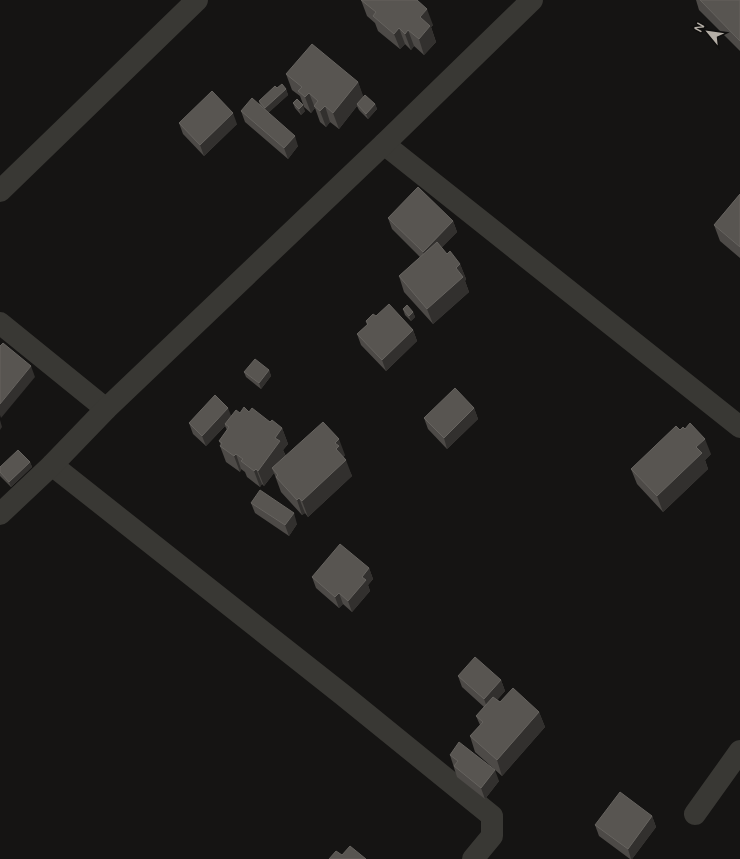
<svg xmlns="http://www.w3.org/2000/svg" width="740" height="859" font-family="'Varela Round',sans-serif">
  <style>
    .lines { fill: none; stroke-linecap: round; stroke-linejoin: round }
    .minor { stroke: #393834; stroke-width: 22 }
    .wall { fill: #4d4a47 }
    .shaded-wall { fill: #32302e }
    .building { fill: #585551; stroke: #66635f }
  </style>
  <rect width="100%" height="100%" fill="#151413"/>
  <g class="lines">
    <!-- minor -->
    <g class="minor">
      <path d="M 384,144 L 740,427"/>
      <path d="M 0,191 L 197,0"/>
      <path d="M 0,323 L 106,409"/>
      <path d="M 52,465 L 343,695 L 492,816 L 492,836 L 473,859"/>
      <path d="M 0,514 L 52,465 L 106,409 L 384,144 L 532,0"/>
      <path d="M 695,814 L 740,751"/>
    </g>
  </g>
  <!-- wall -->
  <g class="wall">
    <path d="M 361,0 L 433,25 L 431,27 L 436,42 L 424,55 L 414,46 L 411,50 L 405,44 L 400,49 L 378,31 L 375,23 L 367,16 Z"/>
    <path d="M 696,0 L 740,0 L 740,51 L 699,10 Z"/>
    <path d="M 286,74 L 358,82 L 363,97 L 375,104 L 377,109 L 368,119 L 359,110 L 357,106 L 339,129 L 330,122 L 326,127 L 320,122 L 315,108 L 311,113 L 304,107 L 300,96 L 292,90 Z"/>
    <path d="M 277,88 L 286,89 L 288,95 L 268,113 L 298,146 L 288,159 L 245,122 L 241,111 L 260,106 L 259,101 Z"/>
    <path d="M 293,103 L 305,111 L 301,115 L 295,108 Z"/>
    <path d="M 179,123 L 237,124 L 204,156 L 183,134 Z"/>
    <path d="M 740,194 L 740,258 L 720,241 L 714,225 Z"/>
    <path d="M 388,218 L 453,221 L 457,232 L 441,248 L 447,254 L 460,264 L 466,279 L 465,281 L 469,292 L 433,324 L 404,292 L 399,276 L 420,257 L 392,229 Z"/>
    <path d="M 403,309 L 413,312 L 415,317 L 411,321 L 405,315 Z"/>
    <path d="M 366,321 L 413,330 L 417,341 L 386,371 L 361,345 L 357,334 L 367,325 Z"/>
    <path d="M 269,370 L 271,376 L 261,389 L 246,377 L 244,372 Z"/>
    <path d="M 474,408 L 478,419 L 447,449 L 428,429 L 424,418 Z"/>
    <path d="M 249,412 L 282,428 L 288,444 L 283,450 L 286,456 L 345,455 L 343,457 L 352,476 L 308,517 L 305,513 L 302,515 L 281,492 L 274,473 L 264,486 L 262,484 L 260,487 L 247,477 L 245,472 L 241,469 L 240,472 L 226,462 L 220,446 L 221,445 L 219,441 L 227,430 L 225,426 L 206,446 L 193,434 L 189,423 L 231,416 L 240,413 Z"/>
    <path d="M 711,454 L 705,460 L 708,469 L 663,512 L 637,484 L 631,469 Z"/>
    <path d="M 30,462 L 32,467 L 11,487 L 0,476 L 0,467 Z"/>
    <path d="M 251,503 L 297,524 L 289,536 L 255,513 Z"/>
    <path d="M 369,568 L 373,579 L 368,585 L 370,591 L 352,612 L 343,604 L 339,608 L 316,588 L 312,577 Z"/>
    <path d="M 458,676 L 501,680 L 505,691 L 497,700 L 500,702 L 539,712 L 545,727 L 502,776 L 475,752 L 470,736 L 480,725 L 476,716 L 484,707 L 462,687 Z"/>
    <path d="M 450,755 L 499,781 L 485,799 L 457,777 Z"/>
    <path d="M 652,816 L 656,827 L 632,859 L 630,859 L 599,836 L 595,825 Z"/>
  </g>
  <!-- shaded-wall -->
  <g class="shaded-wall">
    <path d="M 427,9 L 433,25 L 431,27 L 436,42 L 424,55 L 419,39 L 420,17 Z"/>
    <path d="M 399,28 L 405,44 L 400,49 L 394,34 Z"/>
    <path d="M 408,30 L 414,46 L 411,50 L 405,34 Z"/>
    <path d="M 358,82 L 364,98 L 357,104 L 357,106 L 339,129 L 333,113 Z"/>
    <path d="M 286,89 L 288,95 L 267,114 L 265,108 Z"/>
    <path d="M 309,93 L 315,108 L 311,113 L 305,97 Z"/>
    <path d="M 375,104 L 377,109 L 368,119 L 366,114 Z"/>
    <path d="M 303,105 L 305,111 L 301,115 L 299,109 Z"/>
    <path d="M 325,106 L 330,122 L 326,127 L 320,111 Z"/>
    <path d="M 233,113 L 237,124 L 204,156 L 200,145 Z"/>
    <path d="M 295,136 L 298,146 L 288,159 L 284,148 Z"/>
    <path d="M 453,221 L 457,232 L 427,263 L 423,252 Z"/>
    <path d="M 460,264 L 466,279 L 465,281 L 469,292 L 433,324 L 427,309 L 456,268 Z"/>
    <path d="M 413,312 L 415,317 L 411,321 L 409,316 Z"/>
    <path d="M 413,330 L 417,341 L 386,371 L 382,360 Z"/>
    <path d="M 31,366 L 35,377 L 1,418 L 0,415 L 0,404 Z"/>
    <path d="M 269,370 L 271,376 L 261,389 L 259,383 Z"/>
    <path d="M 228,408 L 232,418 L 225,424 L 225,426 L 206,446 L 202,436 Z"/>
    <path d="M 474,408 L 478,419 L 447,449 L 444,438 Z"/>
    <path d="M 0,420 L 2,427 L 0,430 Z"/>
    <path d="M 282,428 L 288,444 L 283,450 L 286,457 L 272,468 L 274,473 L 264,486 L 258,471 L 275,438 Z"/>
    <path d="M 339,439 L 345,455 L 343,457 L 346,460 L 352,476 L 308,517 L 302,501 L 336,449 L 335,443 Z"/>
    <path d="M 705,439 L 711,454 L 705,460 L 708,469 L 663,512 L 657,496 L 696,447 Z"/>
    <path d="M 236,454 L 241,469 L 240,472 L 234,456 Z"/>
    <path d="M 30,462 L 32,467 L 11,487 L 9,482 Z"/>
    <path d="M 256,469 L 262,484 L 260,487 L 254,471 Z"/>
    <path d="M 299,498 L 305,513 L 302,515 L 297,500 Z"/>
    <path d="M 294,513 L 297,524 L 289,536 L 285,525 Z"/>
    <path d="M 369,568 L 373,579 L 368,585 L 370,591 L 352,612 L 348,601 L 362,577 Z"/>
    <path d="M 339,593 L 343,604 L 339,608 L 335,597 Z"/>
    <path d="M 501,680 L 505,691 L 488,710 L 484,699 Z"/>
    <path d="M 539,712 L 545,727 L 502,776 L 497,760 Z"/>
    <path d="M 495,770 L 499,781 L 485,799 L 481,788 Z"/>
    <path d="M 652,816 L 656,827 L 632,859 L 631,859 L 628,849 Z"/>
  </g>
  <!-- building -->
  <g class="building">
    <path d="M 361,0 L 417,0 L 427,9 L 420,17 L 430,26 L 419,39 L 408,30 L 405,34 L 399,28 L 394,34 L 373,16 L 376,12 Z"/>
    <path d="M 700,0 L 740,0 L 740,41 Z"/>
    <path d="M 312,44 L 358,82 L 333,113 L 325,106 L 320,111 L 314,106 L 318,101 L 309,93 L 305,97 L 298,91 L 302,87 L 286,74 Z"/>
    <path d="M 282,84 L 286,89 L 265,108 L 259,101 L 275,86 L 277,88 Z"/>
    <path d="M 212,91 L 233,113 L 200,145 L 179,123 Z"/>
    <path d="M 365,95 L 375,104 L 366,114 L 357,104 Z"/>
    <path d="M 252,98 L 295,136 L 284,148 L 241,111 Z"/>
    <path d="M 297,99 L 303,105 L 299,109 L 293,103 Z"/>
    <path d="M 418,187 L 453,221 L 423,252 L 388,218 Z"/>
    <path d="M 740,194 L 740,247 L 714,225 Z"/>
    <path d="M 437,242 L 447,254 L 450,251 L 460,264 L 456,268 L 463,277 L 427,309 L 399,276 Z"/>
    <path d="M 389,304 L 413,330 L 382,360 L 357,334 L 368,324 L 366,321 L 373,314 L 376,316 Z"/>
    <path d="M 407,305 L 413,312 L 409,316 L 403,309 Z"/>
    <path d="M 3,343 L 31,366 L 0,404 L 0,346 Z"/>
    <path d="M 255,359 L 269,370 L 259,383 L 244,372 Z"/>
    <path d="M 455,388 L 474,408 L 444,438 L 424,418 Z"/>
    <path d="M 215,395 L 228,408 L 202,436 L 189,423 Z"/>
    <path d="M 244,407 L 249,412 L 252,408 L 270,422 L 272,420 L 282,428 L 275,438 L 280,441 L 258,471 L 256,469 L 254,471 L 241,461 L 243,459 L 236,454 L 234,456 L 220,446 L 222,443 L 219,441 L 229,427 L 225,424 L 236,410 L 240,413 Z"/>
    <path d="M 323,422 L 339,439 L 335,443 L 339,446 L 336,449 L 346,460 L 302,501 L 299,498 L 297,500 L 276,477 L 278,475 L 272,468 Z"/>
    <path d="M 690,423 L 705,439 L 696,447 L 702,453 L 657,496 L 631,469 L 676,426 L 680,430 L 683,427 L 685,429 Z"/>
    <path d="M 18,450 L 30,462 L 9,482 L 0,472 L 0,467 Z"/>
    <path d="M 260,490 L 294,513 L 285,525 L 251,503 Z"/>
    <path d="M 340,544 L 369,568 L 362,577 L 366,580 L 348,601 L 339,593 L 335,597 L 312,577 Z"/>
    <path d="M 475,657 L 501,680 L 484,699 L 458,676 Z"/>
    <path d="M 513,688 L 539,712 L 497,760 L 470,736 L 483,722 L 476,716 L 493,697 L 500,702 Z"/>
    <path d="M 459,742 L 495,770 L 481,788 L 454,766 L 458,761 L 450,755 Z"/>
    <path d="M 620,792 L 652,816 L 628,849 L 595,825 Z"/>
    <path d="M 350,846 L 366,859 L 329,859 L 336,851 L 342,855 Z"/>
  </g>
  <!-- north arrow -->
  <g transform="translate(708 32) rotate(299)" stroke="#100f0e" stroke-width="3" paint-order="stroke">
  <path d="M0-3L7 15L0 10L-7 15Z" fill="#b4aea6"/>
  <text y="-6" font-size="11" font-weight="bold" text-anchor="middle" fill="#b4aea6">N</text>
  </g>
</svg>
